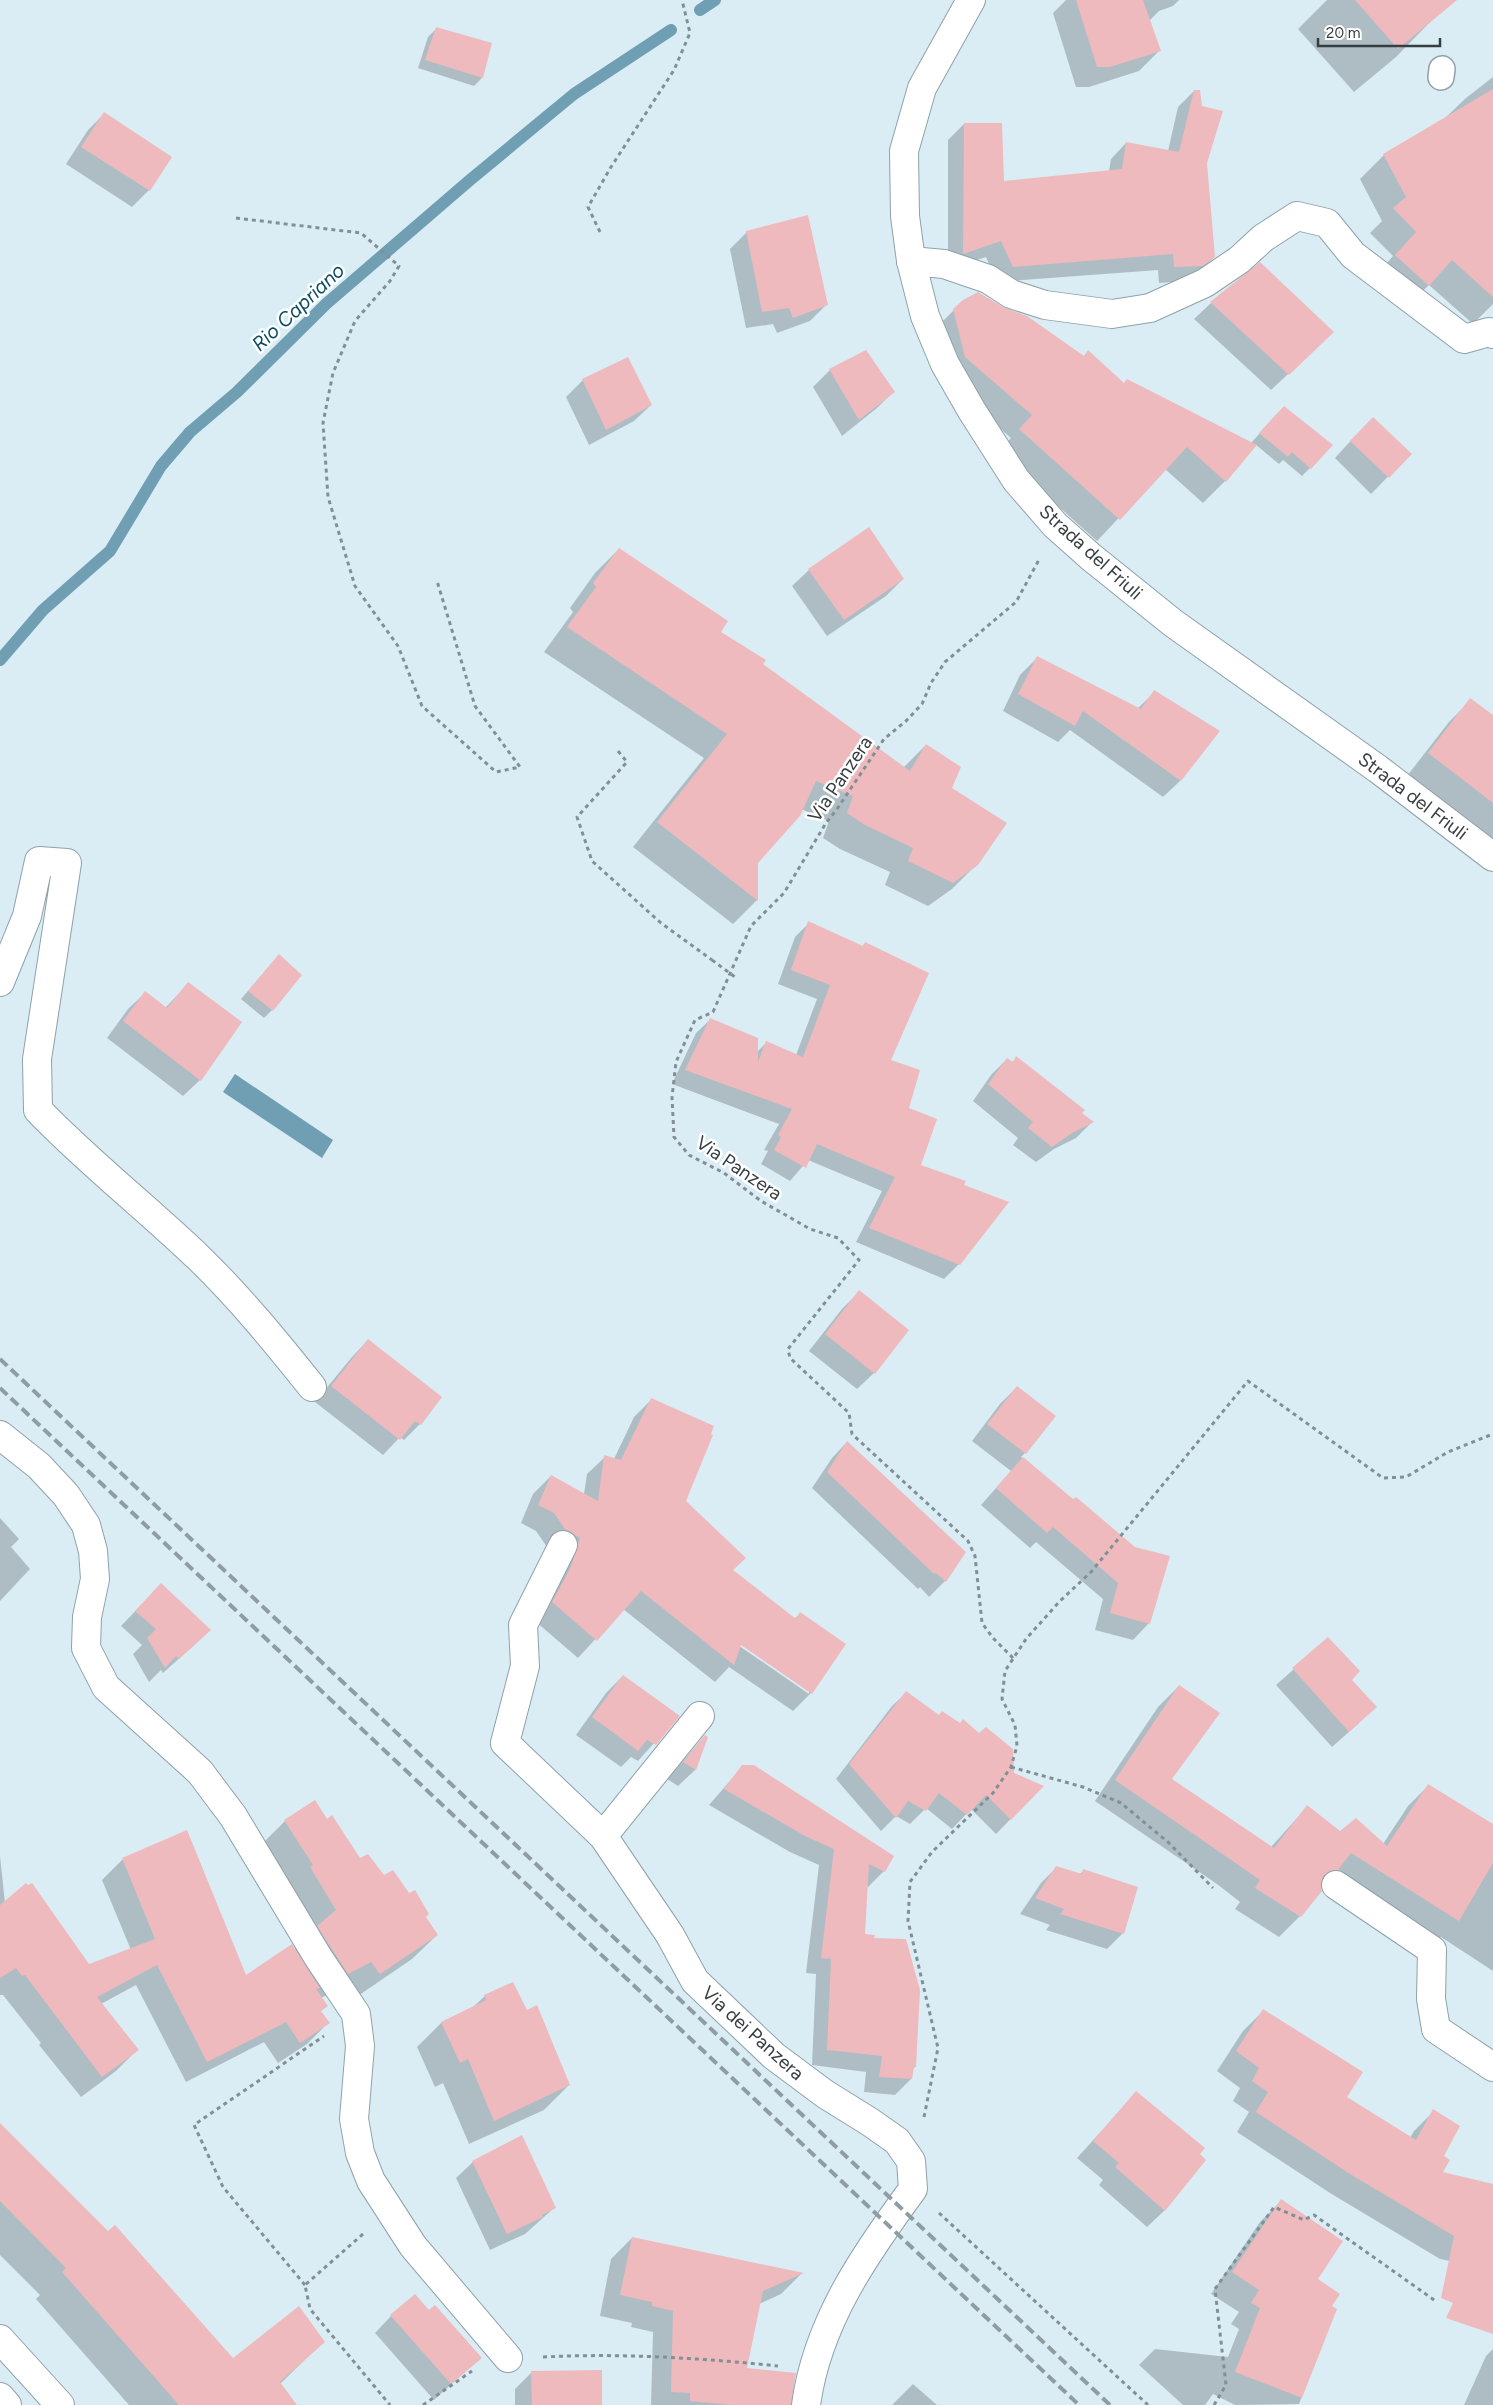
<svg xmlns="http://www.w3.org/2000/svg" width="1493" height="2405" font-family="Figtree,sans-serif">
  <style>
    .water { fill: #709fb4 }
    .shadow { fill: #0003; fill-rule: evenodd }
    .lines { fill: none; stroke-linecap: round; stroke-linejoin: round }
    .stream { stroke: #709fb4; stroke-width: 12 }
    .building { fill: #eebabd }
    .service-casing { stroke: #8fa1a9; stroke-width: 28 }
    .pedestrian-casing { stroke: #8fa1a9; stroke-width: 30 }
    .minor-casing { stroke: #8fa1a9; stroke-width: 30 }
    .secondary-casing { stroke: #8fa1a9; stroke-width: 30 }
    .primary-casing { stroke: #8fa1a9; stroke-width: 30 }
    .path { stroke: #829095; stroke-width: 3; stroke-dasharray: 4 4; stroke-linecap: butt }
    .service { stroke: #fff; stroke-width: 25 }
    .pedestrian { stroke: #fff; stroke-width: 28 }
    .minor { stroke: #fff; stroke-width: 28 }
    .secondary { stroke: #fff; stroke-width: 28 }
    .primary { stroke: #fff; stroke-width: 28 }
    .rail { stroke: #8f9da3; stroke-width: 4; stroke-dasharray: 10 5; stroke-linecap: butt }
    .path-bridge { stroke: #829095; stroke-width: 3; stroke-dasharray: 4 4; stroke-linecap: butt }
    .labels { text-anchor: middle; dominant-baseline: central; stroke-width: 5; stroke-linejoin: round; paint-order: stroke }
    .street-label { font-size: 19px; fill: #363e41; stroke: #fff }
    .water-label { font-size: 20px; font-style: italic; fill: #0a4d63; stroke: #fff }
  </style>
  <rect width="100%" height="100%" fill="#daedf5"/>
  <!-- water -->
  <path class="water" d="M 235,1074 L 333,1140 L 322,1158 L 223,1092 Z"/>
  <!-- shadow -->
  <g class="shadow">
    <path d="M 1066,0 L 1179,0 L 1173,6 L 1159,11 L 1149,21 L 1159,51 L 1139,71 L 1089,87 L 1076,87 L 1053,13 Z"/>
    <path d="M 1327,0 L 1427,0 L 1439,13 L 1396,57 L 1354,92 L 1298,29 Z"/>
    <path d="M 436,29 L 482,78 L 474,86 L 418,68 L 428,37 Z"/>
    <path d="M 1493,77 L 1493,304 L 1473,324 L 1429,285 L 1404,309 L 1372,280 L 1393,256 L 1370,233 L 1382,221 L 1360,179 L 1384,155 L 1444,119 L 1466,98 Z"/>
    <path d="M 1194,91 L 1205,163 L 1214,257 L 1198,273 L 1186,281 L 1159,283 L 1158,270 L 997,282 L 986,257 L 948,269 L 948,140 L 964,124 L 1003,182 L 1109,171 L 1111,159 L 1126,143 L 1168,151 L 1178,107 Z"/>
    <path d="M 104,114 L 171,158 L 149,190 L 132,207 L 66,164 L 88,130 Z"/>
    <path d="M 747,232 L 826,305 L 810,321 L 777,333 L 773,324 L 746,328 L 730,249 Z"/>
    <path d="M 1260,263 L 1316,348 L 1271,390 L 1194,319 L 1211,303 Z"/>
    <path d="M 954,310 L 1251,443 L 1276,415 L 1310,468 L 1302,476 L 1283,460 L 1279,464 L 1255,444 L 1225,481 L 1203,503 L 1165,469 L 1097,541 L 998,452 L 1011,438 L 943,379 L 931,333 Z"/>
    <path d="M 830,370 L 893,392 L 877,408 L 842,436 L 813,387 Z"/>
    <path d="M 583,380 L 651,405 L 634,421 L 589,445 L 566,397 Z"/>
    <path d="M 1356,435 L 1410,454 L 1371,494 L 1335,458 Z"/>
    <path d="M 619,549 L 719,633 L 903,768 L 926,745 L 951,788 L 977,864 L 952,889 L 928,906 L 885,885 L 890,872 L 840,849 L 823,838 L 829,821 L 801,809 L 757,862 L 757,900 L 733,924 L 633,847 L 704,758 L 544,652 L 573,612 L 570,608 L 595,573 Z"/>
    <path d="M 809,570 L 903,579 L 886,596 L 827,636 L 792,586 Z"/>
    <path d="M 1037,658 L 1137,709 L 1155,692 L 1218,731 L 1180,781 L 1163,797 L 1070,730 L 1058,742 L 1003,711 L 1020,675 Z"/>
    <path d="M 1471,700 L 1493,717 L 1493,842 L 1407,776 L 1449,722 Z"/>
    <path d="M 809,923 L 862,947 L 865,944 L 890,1061 L 907,1109 L 919,1166 L 963,1186 L 959,1264 L 944,1279 L 856,1242 L 882,1191 L 808,1160 L 790,1181 L 761,1164 L 768,1151 L 764,1150 L 779,1124 L 672,1084 L 696,1033 L 711,1019 L 757,1052 L 766,1043 L 796,1055 L 817,999 L 778,984 L 795,937 Z"/>
    <path d="M 279,955 L 272,1010 L 264,1018 L 241,999 Z"/>
    <path d="M 188,984 L 200,1080 L 183,1096 L 107,1038 L 128,1009 L 145,993 L 165,1008 Z"/>
    <path d="M 1016,1058 L 1092,1122 L 1076,1138 L 1054,1149 L 1036,1162 L 1013,1145 L 1018,1138 L 973,1101 L 991,1075 L 1007,1059 L 1012,1063 Z"/>
    <path d="M 859,1292 L 874,1373 L 857,1389 L 809,1351 L 842,1309 Z"/>
    <path d="M 368,1340 L 420,1424 L 404,1440 L 400,1437 L 383,1455 L 315,1402 L 352,1357 Z"/>
    <path d="M 1017,1387 L 1025,1453 L 1021,1457 L 1073,1501 L 1149,1623 L 1133,1640 L 1095,1630 L 1103,1599 L 1036,1542 L 1030,1548 L 981,1505 L 1011,1471 L 972,1441 L 1000,1404 Z"/>
    <path d="M 652,1399 L 684,1501 L 732,1570 L 794,1619 L 800,1614 L 844,1644 L 811,1693 L 793,1711 L 729,1667 L 715,1682 L 623,1609 L 578,1658 L 535,1621 L 547,1547 L 536,1531 L 521,1523 L 533,1494 L 551,1476 L 584,1494 L 587,1474 L 605,1457 L 614,1459 L 634,1417 ZM 737,1641 L 809,1691 L 809,1694 L 735,1643 Z"/>
    <path d="M 847,1442 L 964,1553 L 945,1581 L 929,1597 L 920,1587 L 918,1589 L 812,1488 L 832,1458 Z"/>
    <path d="M 0,1518 L 19,1539 L 11,1547 L 30,1569 L 0,1601 Z"/>
    <path d="M 146,1600 L 194,1645 L 163,1673 L 161,1670 L 149,1682 L 133,1654 L 142,1645 L 121,1626 Z"/>
    <path d="M 1328,1639 L 1350,1679 L 1359,1723 L 1332,1747 L 1276,1685 Z"/>
    <path d="M 623,1676 L 678,1716 L 638,1761 L 631,1757 L 621,1767 L 576,1735 L 606,1693 Z"/>
    <path d="M 1179,1686 L 1170,1779 L 1271,1847 L 1307,1807 L 1340,1833 L 1383,1844 L 1408,1806 L 1428,1786 L 1493,1825 L 1493,1971 L 1441,1937 L 1437,1941 L 1332,1874 L 1320,1886 L 1300,1916 L 1279,1937 L 1235,1909 L 1240,1902 L 1217,1884 L 1095,1801 L 1158,1707 Z"/>
    <path d="M 907,1692 L 1012,1774 L 1042,1787 L 996,1834 L 971,1809 L 952,1829 L 926,1808 L 910,1824 L 896,1816 L 881,1831 L 836,1779 L 892,1706 Z"/>
    <path d="M 705,1736 L 695,1770 L 678,1786 L 667,1779 Z"/>
    <path d="M 743,1766 L 884,1871 L 868,1887 L 867,1886 L 864,1935 L 873,1939 L 915,2067 L 912,2070 L 911,2079 L 895,2095 L 864,2092 L 866,2072 L 812,2065 L 816,1974 L 806,1973 L 819,1865 L 790,1852 L 709,1805 Z"/>
    <path d="M 285,1821 L 327,1821 L 360,1860 L 384,1877 L 424,1917 L 437,1935 L 412,1959 L 355,1998 L 346,1985 L 321,1998 L 326,2006 L 320,2012 L 328,2023 L 307,2044 L 278,2063 L 264,2042 L 186,2082 L 136,1985 L 101,2004 L 137,2050 L 116,2071 L 81,2097 L 39,2045 L 41,2043 L 3,1995 L 0,1995 L 0,1856 L 5,1903 L 89,1966 L 131,1950 L 102,1880 L 123,1859 L 245,1977 L 294,1950 L 311,1934 L 260,1846 Z"/>
    <path d="M 1057,1867 L 1080,1874 L 1083,1871 L 1123,1933 L 1107,1949 L 1046,1930 L 1050,1925 L 1020,1914 L 1041,1883 Z"/>
    <path d="M 485,1996 L 569,2085 L 544,2110 L 469,2144 L 443,2083 L 435,2087 L 417,2047 L 441,2023 L 473,2007 Z"/>
    <path d="M 1263,2011 L 1345,2098 L 1410,2138 L 1414,2131 L 1434,2111 L 1442,2156 L 1441,2173 L 1493,2185 L 1493,2270 L 1440,2259 L 1330,2193 L 1237,2132 L 1249,2112 L 1233,2101 L 1240,2088 L 1217,2071 L 1243,2031 Z"/>
    <path d="M 1136,2093 L 1204,2160 L 1164,2211 L 1147,2227 L 1099,2185 L 1103,2180 L 1077,2158 Z"/>
    <path d="M 0,2125 L 233,2360 L 323,2342 L 280,2384 L 296,2405 L 129,2405 L 36,2299 L 40,2295 L 0,2255 Z"/>
    <path d="M 473,2162 L 554,2208 L 525,2234 L 490,2250 L 456,2178 Z"/>
    <path d="M 1281,2201 L 1316,2279 L 1330,2306 L 1335,2310 L 1299,2404 L 1235,2405 L 1213,2394 L 1205,2405 L 1183,2405 L 1139,2365 L 1155,2349 L 1228,2357 L 1239,2329 L 1231,2324 L 1239,2312 L 1211,2294 L 1260,2222 Z"/>
    <path d="M 632,2238 L 801,2274 L 781,2294 L 759,2304 L 745,2369 L 790,2405 L 651,2405 L 653,2332 L 631,2327 L 632,2323 L 600,2316 L 611,2259 Z"/>
    <path d="M 429,2312 L 480,2358 L 434,2400 L 375,2333 L 391,2316 Z"/>
    <path d="M 1493,2349 L 1493,2405 L 1464,2405 L 1486,2356 Z"/>
    <path d="M 532,2372 L 601,2405 L 515,2405 L 515,2389 Z"/>
    <path d="M 913,2384 L 937,2405 L 892,2405 Z"/>
  </g>
  <g class="lines">
    <!-- stream -->
    <g class="stream">
      <path d="M 700,10 L 715,0"/>
      <path d="M 0,660 L 43,610 L 110,551 L 161,466 L 190,432 L 237,392 L 326,304 L 470,180 L 574,94 L 671,30"/>
    </g>
  </g>
  <!-- building -->
  <g class="building">
    <path d="M 1076,0 L 1143,0 L 1161,51 L 1110,67 L 1097,67 Z"/>
    <path d="M 1355,0 L 1457,0 L 1398,49 Z"/>
    <path d="M 436,27 L 492,43 L 483,78 L 425,60 Z"/>
    <path d="M 1493,89 L 1493,297 L 1452,260 L 1429,286 L 1395,255 L 1416,232 L 1393,208 L 1406,197 L 1383,154 Z"/>
    <path d="M 1194,90 L 1200,90 L 1202,106 L 1223,111 L 1207,163 L 1215,257 L 1203,266 L 1174,267 L 1173,254 L 1013,267 L 1001,241 L 963,254 L 964,123 L 1002,123 L 1004,181 L 1122,169 L 1126,142 L 1179,152 Z"/>
    <path d="M 104,112 L 172,157 L 150,191 L 81,147 Z"/>
    <path d="M 808,215 L 828,305 L 793,318 L 789,308 L 762,312 L 746,231 Z"/>
    <path d="M 1260,262 L 1334,332 L 1289,375 L 1210,302 Z"/>
    <path d="M 978,292 L 1003,307 L 1027,316 L 1084,356 L 1088,350 L 1124,383 L 1127,379 L 1257,445 L 1226,482 L 1187,447 L 1120,520 L 1019,429 L 1032,415 L 965,357 L 953,309 L 963,300 Z"/>
    <path d="M 866,350 L 895,392 L 859,420 L 829,369 Z"/>
    <path d="M 628,357 L 652,405 L 606,430 L 582,379 Z"/>
    <path d="M 1284,406 L 1333,445 L 1311,469 L 1292,452 L 1288,457 L 1259,433 Z"/>
    <path d="M 1373,417 L 1412,454 L 1389,478 L 1350,441 Z"/>
    <path d="M 869,527 L 904,579 L 844,620 L 808,569 Z"/>
    <path d="M 619,548 L 728,621 L 721,632 L 766,660 L 763,664 L 910,771 L 926,744 L 961,767 L 952,788 L 1007,823 L 978,865 L 953,883 L 908,861 L 913,848 L 865,825 L 847,813 L 853,796 L 816,781 L 800,816 L 758,863 L 758,901 L 657,822 L 727,734 L 567,627 L 596,587 L 593,583 Z"/>
    <path d="M 1037,656 L 1141,709 L 1154,690 L 1220,731 L 1181,781 L 1083,711 L 1075,726 L 1018,694 Z"/>
    <path d="M 1470,698 L 1493,715 L 1493,803 L 1428,753 Z"/>
    <path d="M 808,921 L 863,946 L 865,942 L 929,973 L 891,1060 L 920,1070 L 909,1108 L 937,1119 L 921,1165 L 966,1181 L 964,1185 L 1009,1202 L 960,1265 L 869,1228 L 895,1177 L 817,1144 L 806,1168 L 774,1150 L 781,1137 L 778,1135 L 792,1109 L 685,1070 L 710,1018 L 758,1038 L 758,1062 L 766,1041 L 803,1057 L 830,985 L 791,970 Z"/>
    <path d="M 279,954 L 302,975 L 273,1011 L 248,991 Z"/>
    <path d="M 188,982 L 242,1022 L 201,1081 L 123,1021 L 145,991 L 167,1008 Z"/>
    <path d="M 1016,1056 L 1085,1110 L 1082,1113 L 1094,1122 L 1072,1133 L 1052,1147 L 1028,1128 L 1033,1122 L 988,1084 L 1007,1058 L 1013,1062 Z"/>
    <path d="M 859,1290 L 909,1330 L 875,1374 L 825,1334 Z"/>
    <path d="M 368,1339 L 442,1397 L 421,1425 L 415,1421 L 400,1440 L 331,1386 Z"/>
    <path d="M 1017,1386 L 1056,1416 L 1026,1454 L 987,1424 Z"/>
    <path d="M 651,1398 L 714,1426 L 711,1434 L 713,1435 L 686,1501 L 746,1558 L 733,1570 L 796,1619 L 800,1612 L 846,1644 L 812,1694 L 741,1645 L 734,1665 L 641,1591 L 597,1641 L 552,1602 L 570,1569 L 580,1538 L 565,1529 L 554,1513 L 538,1505 L 551,1475 L 598,1501 L 604,1455 L 621,1460 Z"/>
    <path d="M 847,1441 L 966,1552 L 946,1582 L 936,1573 L 934,1574 L 827,1472 Z"/>
    <path d="M 1023,1457 L 1073,1499 L 1076,1497 L 1135,1547 L 1170,1556 L 1150,1624 L 1110,1613 L 1118,1583 L 1053,1527 L 1047,1533 L 996,1488 Z"/>
    <path d="M 161,1583 L 211,1630 L 179,1659 L 176,1656 L 165,1668 L 147,1638 L 156,1629 L 135,1611 Z"/>
    <path d="M 1328,1637 L 1360,1671 L 1352,1680 L 1377,1707 L 1349,1732 L 1292,1668 Z"/>
    <path d="M 623,1675 L 680,1716 L 656,1745 L 647,1740 L 638,1751 L 592,1717 Z"/>
    <path d="M 1179,1685 L 1220,1713 L 1172,1779 L 1274,1848 L 1307,1805 L 1340,1831 L 1356,1818 L 1387,1846 L 1428,1784 L 1493,1824 L 1493,1863 L 1459,1921 L 1351,1853 L 1338,1870 L 1330,1871 L 1323,1876 L 1321,1883 L 1322,1891 L 1301,1917 L 1255,1888 L 1260,1880 L 1237,1864 L 1115,1780 Z"/>
    <path d="M 906,1691 L 939,1715 L 942,1711 L 960,1723 L 963,1719 L 979,1733 L 986,1727 L 1013,1749 L 1014,1773 L 1044,1786 L 1011,1820 L 986,1795 L 967,1815 L 939,1793 L 926,1811 L 908,1801 L 896,1818 L 849,1764 Z"/>
    <path d="M 705,1735 L 708,1737 L 696,1770 L 683,1762 Z"/>
    <path d="M 742,1765 L 754,1765 L 894,1856 L 885,1872 L 869,1864 L 865,1934 L 875,1935 L 874,1938 L 906,1939 L 920,1990 L 916,2067 L 914,2067 L 912,2079 L 879,2077 L 882,2056 L 827,2050 L 831,1959 L 821,1958 L 834,1849 L 805,1836 L 724,1789 Z"/>
    <path d="M 315,1800 L 327,1819 L 332,1815 L 360,1858 L 368,1854 L 384,1875 L 393,1870 L 409,1893 L 415,1890 L 429,1914 L 426,1917 L 438,1935 L 380,1974 L 371,1962 L 348,1974 L 317,1926 L 336,1910 L 310,1867 L 313,1865 L 284,1820 Z"/>
    <path d="M 187,1830 L 246,1975 L 292,1944 L 320,1988 L 316,1989 L 328,2006 L 321,2011 L 330,2023 L 300,2043 L 286,2022 L 207,2062 L 157,1965 L 97,1997 L 139,2050 L 102,2077 L 25,1975 L 22,1976 L 16,1968 L 0,1978 L 0,1905 L 26,1883 L 28,1885 L 32,1883 L 89,1964 L 155,1939 L 122,1858 Z"/>
    <path d="M 1056,1866 L 1082,1874 L 1083,1869 L 1138,1887 L 1124,1934 L 1060,1914 L 1064,1909 L 1035,1898 Z"/>
    <path d="M 513,1982 L 527,2010 L 537,2005 L 570,2085 L 494,2121 L 468,2059 L 460,2063 L 441,2022 L 486,2000 L 484,1995 Z"/>
    <path d="M 1263,2009 L 1363,2072 L 1347,2097 L 1416,2140 L 1433,2109 L 1460,2126 L 1444,2156 L 1450,2160 L 1443,2172 L 1493,2184 L 1493,2334 L 1446,2318 L 1453,2303 L 1441,2298 L 1454,2236 L 1350,2174 L 1256,2112 L 1268,2092 L 1252,2081 L 1259,2068 L 1236,2051 Z"/>
    <path d="M 1136,2091 L 1205,2148 L 1200,2154 L 1206,2160 L 1165,2211 L 1115,2167 L 1119,2163 L 1093,2141 Z"/>
    <path d="M 0,2123 L 108,2231 L 115,2225 L 233,2358 L 299,2306 L 325,2342 L 280,2382 L 297,2405 L 179,2405 L 62,2272 L 66,2268 L 0,2201 Z"/>
    <path d="M 522,2135 L 556,2208 L 542,2215 L 543,2217 L 507,2234 L 472,2161 Z"/>
    <path d="M 1281,2199 L 1343,2241 L 1318,2279 L 1340,2294 L 1332,2306 L 1337,2309 L 1302,2398 L 1235,2372 L 1260,2308 L 1251,2303 L 1259,2290 L 1232,2272 Z"/>
    <path d="M 632,2237 L 804,2273 L 763,2291 L 747,2368 L 796,2373 L 791,2405 L 732,2405 L 690,2401 L 690,2393 L 671,2392 L 673,2311 L 652,2306 L 652,2302 L 620,2295 Z"/>
    <path d="M 415,2294 L 429,2310 L 435,2305 L 482,2358 L 451,2384 L 390,2315 Z"/>
    <path d="M 602,2370 L 602,2405 L 532,2405 L 531,2371 Z"/>
  </g>
  <g class="lines">
    <!-- service casing -->
    <g class="service-casing">
      <path id="service" d="M 1441,77 L 1442,69"/>
    </g>
    <!-- pedestrian casing -->
    <g class="pedestrian-casing">
      <path id="pedestrian" d="M 0,2397 L 7,2405"/>
    </g>
    <!-- minor casing -->
    <g class="minor-casing">
      <g id="minor">
        <path d="M 911,261 L 944,264 L 988,279 L 1011,294 L 1045,305 L 1112,314 L 1150,308 L 1205,283 L 1239,260 L 1263,238 L 1297,216 L 1327,223 L 1353,255 L 1464,339 L 1489,332 L 1493,334"/>
        <path d="M 0,982 L 27,916 L 39,861 L 67,863 L 37,1059 L 38,1110 C 89,1163 147,1208 200,1259 C 241,1299 276,1342 312,1387"/>
        <path d="M 0,1435 L 39,1466 L 66,1495 L 86,1525 L 93,1551 L 95,1579 L 87,1617 L 86,1648 L 106,1687 L 200,1772 L 233,1816 L 318,1957 L 356,2014 L 360,2046 L 354,2119 L 360,2153 L 371,2181 L 413,2246 L 508,2358"/>
        <path d="M 563,1545 L 523,1625 L 525,1666 L 505,1743 L 603,1836 L 670,1935 L 695,1981 L 774,2056 L 825,2094 L 870,2122 L 897,2141 L 911,2161 L 913,2189 C 865,2254 817,2323 806,2405"/>
        <path d="M 603,1836 L 700,1716"/>
        <path d="M 1336,1885 L 1432,1950 L 1431,1999 L 1436,2029 L 1493,2067"/>
      </g>
    </g>
    <!-- secondary casing -->
    <g class="secondary-casing">
      <path id="secondary" d="M 971,0 L 922,88 L 904,151 L 905,216 L 911,261 L 925,316 L 945,364 L 972,411 L 1016,480 L 1055,525 L 1091,557 L 1173,623 L 1378,769 L 1493,857"/>
    </g>
    <!-- primary casing -->
    <g class="primary-casing">
      <path id="primary" d="M 0,2339 L 60,2405"/>
    </g>
    <!-- path -->
    <g class="path">
      <path d="M 236,218 L 361,233 L 399,266 L 390,281 L 355,321 L 333,373 L 323,423 L 328,497 L 355,586 L 398,646 L 422,706 L 496,772 L 520,767 L 475,706 L 437,581"/>
      <path d="M 600,232 L 588,207 L 611,167 L 674,70 L 690,33 L 682,0"/>
      <path d="M 618,751 L 627,762 L 577,817 L 592,861 L 661,923 L 712,960"/>
      <path d="M 1013,1658 L 993,1638 L 982,1623 L 975,1556 L 968,1541 L 852,1434 L 849,1413 L 790,1358 L 788,1349 L 859,1260 L 838,1238 L 810,1229 L 761,1201 L 724,1173 L 689,1155 L 674,1137 L 672,1097 L 676,1062 L 695,1020 L 713,1012 L 751,926 L 784,893 L 826,823 L 837,809 L 884,739 L 906,721 L 922,704 L 931,683 L 945,662 L 1016,602 L 1040,558"/>
      <path d="M 1011,1767 L 1083,1787 L 1121,1803 L 1169,1843 L 1213,1888"/>
      <path d="M 924,2117 L 938,2048 L 908,1921 L 910,1882 L 932,1852 L 993,1793 L 1011,1767 L 1017,1746 L 1015,1725 L 1002,1699 L 1005,1671 L 1026,1639 L 1059,1602 L 1091,1572 L 1248,1381 L 1383,1478 L 1406,1477 L 1448,1452 L 1493,1434"/>
      <path d="M 939,2213 L 1148,2405"/>
      <path d="M 363,2234 L 305,2285 L 310,2309 L 390,2405"/>
      <path d="M 305,2285 L 223,2187 L 194,2125 L 324,2036"/>
      <path d="M 543,2357 C 622,2353 700,2358 778,2366"/>
      <path d="M 423,2405 L 472,2371"/>
      <path d="M 1214,2405 L 1226,2385 L 1215,2289 L 1274,2207 L 1304,2220 L 1314,2215 L 1437,2302"/>
    </g>
    <!-- service -->
    <use href="#service" class="service"/>
    <!-- pedestrian -->
    <use href="#pedestrian" class="pedestrian"/>
    <!-- minor -->
    <use href="#minor" class="minor"/>
    <!-- secondary -->
    <use href="#secondary" class="secondary"/>
    <!-- primary -->
    <use href="#primary" class="primary"/>
    <!-- rail -->
    <g class="rail">
      <path d="M 0,1359 L 1110,2405"/>
      <path d="M 0,1388 L 1079,2405"/>
    </g>
    <!-- path-bridge -->
    <path class="path-bridge" d="M 712,960 L 735,977"/>
  </g>
  <g class="labels">
    <!-- street labels -->
    <g class="street-label">
      <text transform="translate(1091 552) rotate(42)">Strada del Friuli</text>
      <text transform="translate(840 779) rotate(-56)">Via Panzera</text>
      <text transform="translate(1413 796) rotate(37)">Strada del Friuli</text>
      <text transform="translate(739 1168) rotate(34)">Via Panzera</text>
      <text transform="translate(753 2033) rotate(42)">Via dei Panzera</text>
    </g>
    <!-- water labels -->
    <g class="water-label">
      <text transform="translate(298 307) rotate(-43)">Rio Capriano</text>
    </g>
  </g>
  <!-- scale -->
  <path d="M1318 38v8h122v-8" fill="none" stroke="#363e41" stroke-width="2.5"/>
  <text x="1326" y="38" font-size="15" fill="#363e41" stroke="#ffffff" stroke-width="4" paint-order="stroke">20 m</text>
</svg>
